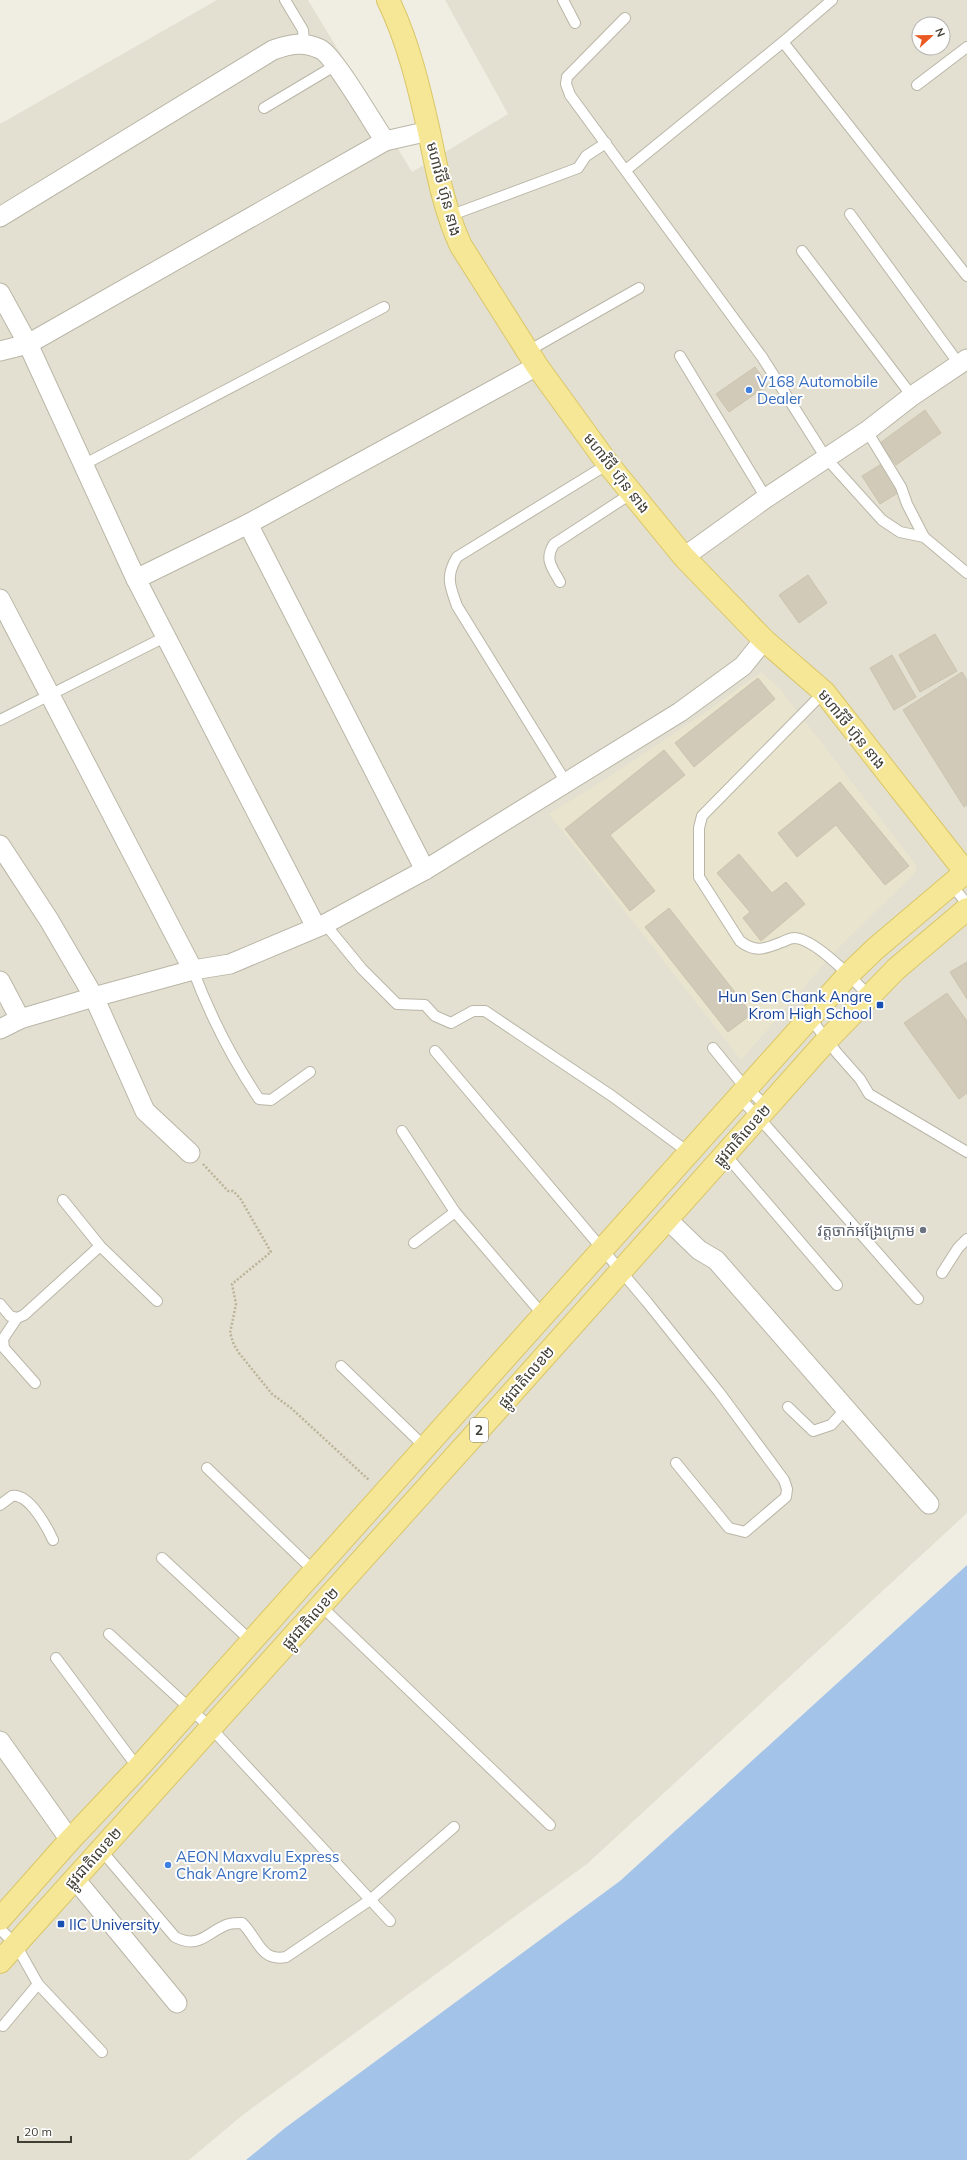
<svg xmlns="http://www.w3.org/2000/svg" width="967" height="2160" font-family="Mulish,'Noto Sans Khmer',sans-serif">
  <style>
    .residential { fill: #e3e0d1; fill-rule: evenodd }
    .education { fill: #e8e4ce }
    .water { fill: #a3c3e9 }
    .building { fill: #d1cab9; stroke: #cbc3ad }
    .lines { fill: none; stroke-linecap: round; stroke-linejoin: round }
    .service-casing { stroke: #bab6a7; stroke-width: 12 }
    .minor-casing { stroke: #bab6a7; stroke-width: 21 }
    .primary-casing { stroke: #d9c668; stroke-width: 24 }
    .path { stroke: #bbb399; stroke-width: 2.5; stroke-dasharray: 2 2; stroke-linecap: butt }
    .service { stroke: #fff; stroke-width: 10 }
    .minor { stroke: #fff; stroke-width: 19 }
    .primary { stroke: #f6e796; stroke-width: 22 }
    .shop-dot { fill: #3f7fe0; stroke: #fff; stroke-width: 1.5 }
    .transit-dot { fill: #1a4fb4; stroke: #fff; stroke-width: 1.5 }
    .worship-dot { fill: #6b7280; stroke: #fff; stroke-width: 1.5 }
    .labels { text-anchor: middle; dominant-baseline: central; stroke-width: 4; stroke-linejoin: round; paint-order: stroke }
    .shield { fill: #fff; stroke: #7a7871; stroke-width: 1 }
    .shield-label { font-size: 14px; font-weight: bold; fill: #413e34 }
    .street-label { font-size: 15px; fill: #413e34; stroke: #fff }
    .shop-label { font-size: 15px; fill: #366cbe; stroke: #fff; text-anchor: start }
    .transit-label { font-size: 15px; fill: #164399; stroke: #fff; text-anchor: end }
    .worship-label { font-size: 15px; fill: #5b616d; stroke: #fff; text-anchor: end }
  </style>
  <rect width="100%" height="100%" fill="#f0eee3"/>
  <!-- residential -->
  <path class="residential" d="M 217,0 L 308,0 L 412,172 L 508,114 L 445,0 L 967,0 L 967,1513 L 587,1864 L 244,2114 L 189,2160 L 0,2160 L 0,124 ZM 919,24 L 943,24 L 943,48 L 919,48 Z"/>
  <!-- education -->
  <path class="education" d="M 761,672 L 778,687 L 917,866 L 915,873 L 836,950 L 741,1060 L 549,814 L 615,773 L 703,714 Z"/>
  <!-- water -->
  <path class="water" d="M 967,1565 L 967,2160 L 246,2160 L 285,2128 L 620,1881 Z"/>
  <!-- building -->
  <g class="building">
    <path d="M 755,367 L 768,385 L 729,412 L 716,394 Z"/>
    <path d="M 925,410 L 941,433 L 896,465 L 880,443 Z"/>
    <path d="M 883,463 L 901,491 L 880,504 L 862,476 Z"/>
    <path d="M 808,575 L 827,603 L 799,623 L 779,595 Z"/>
    <path d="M 935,634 L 957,671 L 920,692 L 899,655 Z"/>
    <path d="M 892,655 L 916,697 L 894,710 L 870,668 Z"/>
    <path d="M 962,672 L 967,680 L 967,805 L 964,807 L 903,710 Z"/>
    <path d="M 758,678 L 775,699 L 694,767 L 675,743 Z"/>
    <path d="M 664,750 L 685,775 L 610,835 L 655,891 L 630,911 L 565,829 Z"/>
    <path d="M 840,782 L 909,866 L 885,885 L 836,825 L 797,857 L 778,833 Z"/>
    <path d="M 739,854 L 772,893 L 786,882 L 805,904 L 761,941 L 743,918 L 750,912 L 717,873 Z"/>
    <path d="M 669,908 L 752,1014 L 728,1032 L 645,927 Z"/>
    <path d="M 967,962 L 967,999 L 950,972 Z"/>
    <path d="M 947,993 L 967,1021 L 967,1093 L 959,1099 L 904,1023 Z"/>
  </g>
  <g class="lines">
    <!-- service casing -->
    <g class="service-casing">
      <g id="service">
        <path d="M 285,0 L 303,30 L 304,43"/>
        <path d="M 563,0 L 575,23"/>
        <path d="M 625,18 L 567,77 L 566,84 L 570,95 L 762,357 L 826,458 L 882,520 L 900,532 L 924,537 L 967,573"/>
        <path d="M 783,42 L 967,276"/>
        <path d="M 917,85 L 967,47"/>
        <path d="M 264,108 L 336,65"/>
        <path d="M 626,170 L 783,42 L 832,0"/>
        <path d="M 850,214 L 959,364"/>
        <path d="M 449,216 L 578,168 L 586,156 L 606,143"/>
        <path d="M 802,251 L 912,396"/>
        <path d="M 528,351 L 639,288"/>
        <path d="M 680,356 L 766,498"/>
        <path d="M 867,431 L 901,487 L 907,504 L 924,537"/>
        <path d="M 83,465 L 384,307"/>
        <path d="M 560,582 C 552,567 544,560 554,544 L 632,493"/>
        <path d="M 824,692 L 702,816 L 699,828 L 699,877 L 740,941 C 755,953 765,949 782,942 C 785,941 790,938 794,938 C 814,938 854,980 868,995"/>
        <path d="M 0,720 L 165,637"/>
        <path d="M 567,784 L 457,606 C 450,586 445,577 457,557 L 608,464"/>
        <path d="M 951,884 L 967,904"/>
        <path d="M 325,924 L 362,969 L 397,1004 L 425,1005 L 435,1016 L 451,1023 L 473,1011 L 485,1011 L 612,1096 L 688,1152"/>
        <path d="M 193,970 C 211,1018 231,1057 259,1099 L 271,1100 L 310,1072"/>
        <path d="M 810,1018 L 837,1053 L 860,1079 L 869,1094 L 967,1152"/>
        <path d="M 713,1048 L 739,1080 L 767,1107"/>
        <path d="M 435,1051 L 647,1302 L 719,1392 L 784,1480 L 787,1489 L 786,1497 L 745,1532 L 729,1528 L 676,1463"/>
        <path d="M 738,1096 L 768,1128 L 918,1299"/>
        <path d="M 402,1131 L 455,1212 L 543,1315"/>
        <path d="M 725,1154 L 837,1285"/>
        <path d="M 63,1200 L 100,1246 L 157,1301"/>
        <path d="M 414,1243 L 455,1212"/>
        <path d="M 942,1273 L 958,1248 L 967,1239"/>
        <path d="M 0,1304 L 10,1316 L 17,1318"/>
        <path d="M 341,1366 L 425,1447"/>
        <path d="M 35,1383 L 4,1348 L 3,1339 L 17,1318 L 24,1315 L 100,1246"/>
        <path d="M 788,1407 L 813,1431 L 831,1425 L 846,1409"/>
        <path d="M 207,1468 L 314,1571"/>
        <path d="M 0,1505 L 12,1496 C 29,1493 47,1527 53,1540"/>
        <path d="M 162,1558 L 251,1641"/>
        <path d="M 321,1606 L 550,1825"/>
        <path d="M 109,1634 L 211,1728 L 390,1921"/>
        <path d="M 56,1658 L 138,1768"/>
        <path d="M 101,1850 L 175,1937 C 201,1950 207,1931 229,1924 C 233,1923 238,1923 242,1923 C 258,1938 260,1962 286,1957 L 370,1900 L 454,1827"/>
        <path d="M 0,1929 L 16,1945 L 38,1984 L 102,2052"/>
        <path d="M 3,2026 L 38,1984"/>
      </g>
    </g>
    <!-- minor casing -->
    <g class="minor-casing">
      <g id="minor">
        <path d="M 0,217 L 273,50 C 290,44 304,41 320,49 C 333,54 374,125 385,141"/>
        <path d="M 0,293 L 28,344 L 136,579 L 316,927"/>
        <path d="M 0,351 L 28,344 L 385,141 L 429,131"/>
        <path d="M 248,524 L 425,870"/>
        <path d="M 684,557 L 766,498 L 867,431 L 912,396 L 967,359"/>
        <path d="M 136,579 L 248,524 L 537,366"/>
        <path d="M 0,599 L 193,970"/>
        <path d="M 0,845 L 49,920 L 94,997 L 145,1111 L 190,1153"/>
        <path d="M 0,981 L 20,1019"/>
        <path d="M 0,1029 L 20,1019 L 94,997 L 193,970 L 230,964 L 325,924 L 425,870 L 680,712 L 743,666 L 764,640"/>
        <path d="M 667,1219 L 699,1250 L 716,1260 L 929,1504"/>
        <path d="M 0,1741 L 70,1840"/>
        <path d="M 75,1879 L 177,2003"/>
      </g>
    </g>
    <!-- primary casing -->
    <g class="primary-casing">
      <g id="primary">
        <path d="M 388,0 C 408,41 419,87 429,132 C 437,170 444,210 461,246 L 537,366 L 608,464 L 684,557 L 764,640 L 824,692 L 967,874"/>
        <path d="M 0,1919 L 70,1840 L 138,1768 L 848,975 L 875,949 L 967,871"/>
        <path d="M 0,1962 L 512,1393 L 828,1039 L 896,969 L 967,909"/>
      </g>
    </g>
    <!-- path -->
    <path class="path" d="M 203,1164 L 228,1191 L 233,1191 L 240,1198 L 271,1252 L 232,1284 L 236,1304 L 230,1333 L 234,1345 L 239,1353 L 272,1394 L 291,1408 L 369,1480"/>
    <!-- service -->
    <use href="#service" class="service"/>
    <!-- minor -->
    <use href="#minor" class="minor"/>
    <!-- primary -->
    <use href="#primary" class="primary"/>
  </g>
  <!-- markers -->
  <g class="shop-dot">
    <circle cx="749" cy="390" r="4"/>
    <circle cx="168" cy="1865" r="4"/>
  </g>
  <g class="transit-dot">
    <rect x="876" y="1001" width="8" height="8" rx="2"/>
    <rect x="57" y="1920" width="8" height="8" rx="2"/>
  </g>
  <circle class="worship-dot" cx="923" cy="1230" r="4"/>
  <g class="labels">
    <!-- shield labels -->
    <rect class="shield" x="470" y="1418" width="18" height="24" rx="3"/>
    <g class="shield-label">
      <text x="479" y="1430">2</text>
    </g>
    <!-- street labels -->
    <g class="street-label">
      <text transform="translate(444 189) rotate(75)">មហាវិថី ហ៊ុន នាង</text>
      <text transform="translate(617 473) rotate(52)">មហាវិថី ហ៊ុន នាង</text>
      <text transform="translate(852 729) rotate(51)">មហាវិថី ហ៊ុន នាង</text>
      <text transform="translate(742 1135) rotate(-48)">ផ្លូវជាតិលេខ២</text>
      <text transform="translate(526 1377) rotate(-49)">ផ្លូវជាតិលេខ២</text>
      <text transform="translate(310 1618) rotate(-48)">ផ្លូវជាតិលេខ២</text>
      <text transform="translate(93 1858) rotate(-48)">ផ្លូវជាតិលេខ២</text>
    </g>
    <!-- shop labels -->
    <g class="shop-label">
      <text x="757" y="381">V168 Automobile<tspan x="757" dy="17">Dealer</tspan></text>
      <text x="176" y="1856">AEON Maxvalu Express<tspan x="176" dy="17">Chak Angre Krom2</tspan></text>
    </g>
    <!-- transit labels -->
    <g class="transit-label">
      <text x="872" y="996">Hun Sen Chank Angre<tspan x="872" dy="17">Krom High School</tspan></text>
      <text x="69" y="1924" text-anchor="start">IIC University</text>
    </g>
    <!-- worship labels -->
    <g class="worship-label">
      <text x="915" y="1230">វត្តចាក់អង្រែក្រោម</text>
    </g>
  </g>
  <!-- north arrow -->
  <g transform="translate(931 36) rotate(68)"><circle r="19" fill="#ffffff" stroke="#b3b2ae"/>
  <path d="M0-3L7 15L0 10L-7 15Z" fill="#e95921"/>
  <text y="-6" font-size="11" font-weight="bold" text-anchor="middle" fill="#413e34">N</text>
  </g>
  <!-- scale -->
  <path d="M18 2136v6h53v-6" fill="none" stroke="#413e34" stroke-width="2"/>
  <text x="24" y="2136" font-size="12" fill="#413e34" stroke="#ffffff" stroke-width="3" paint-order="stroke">20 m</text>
</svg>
